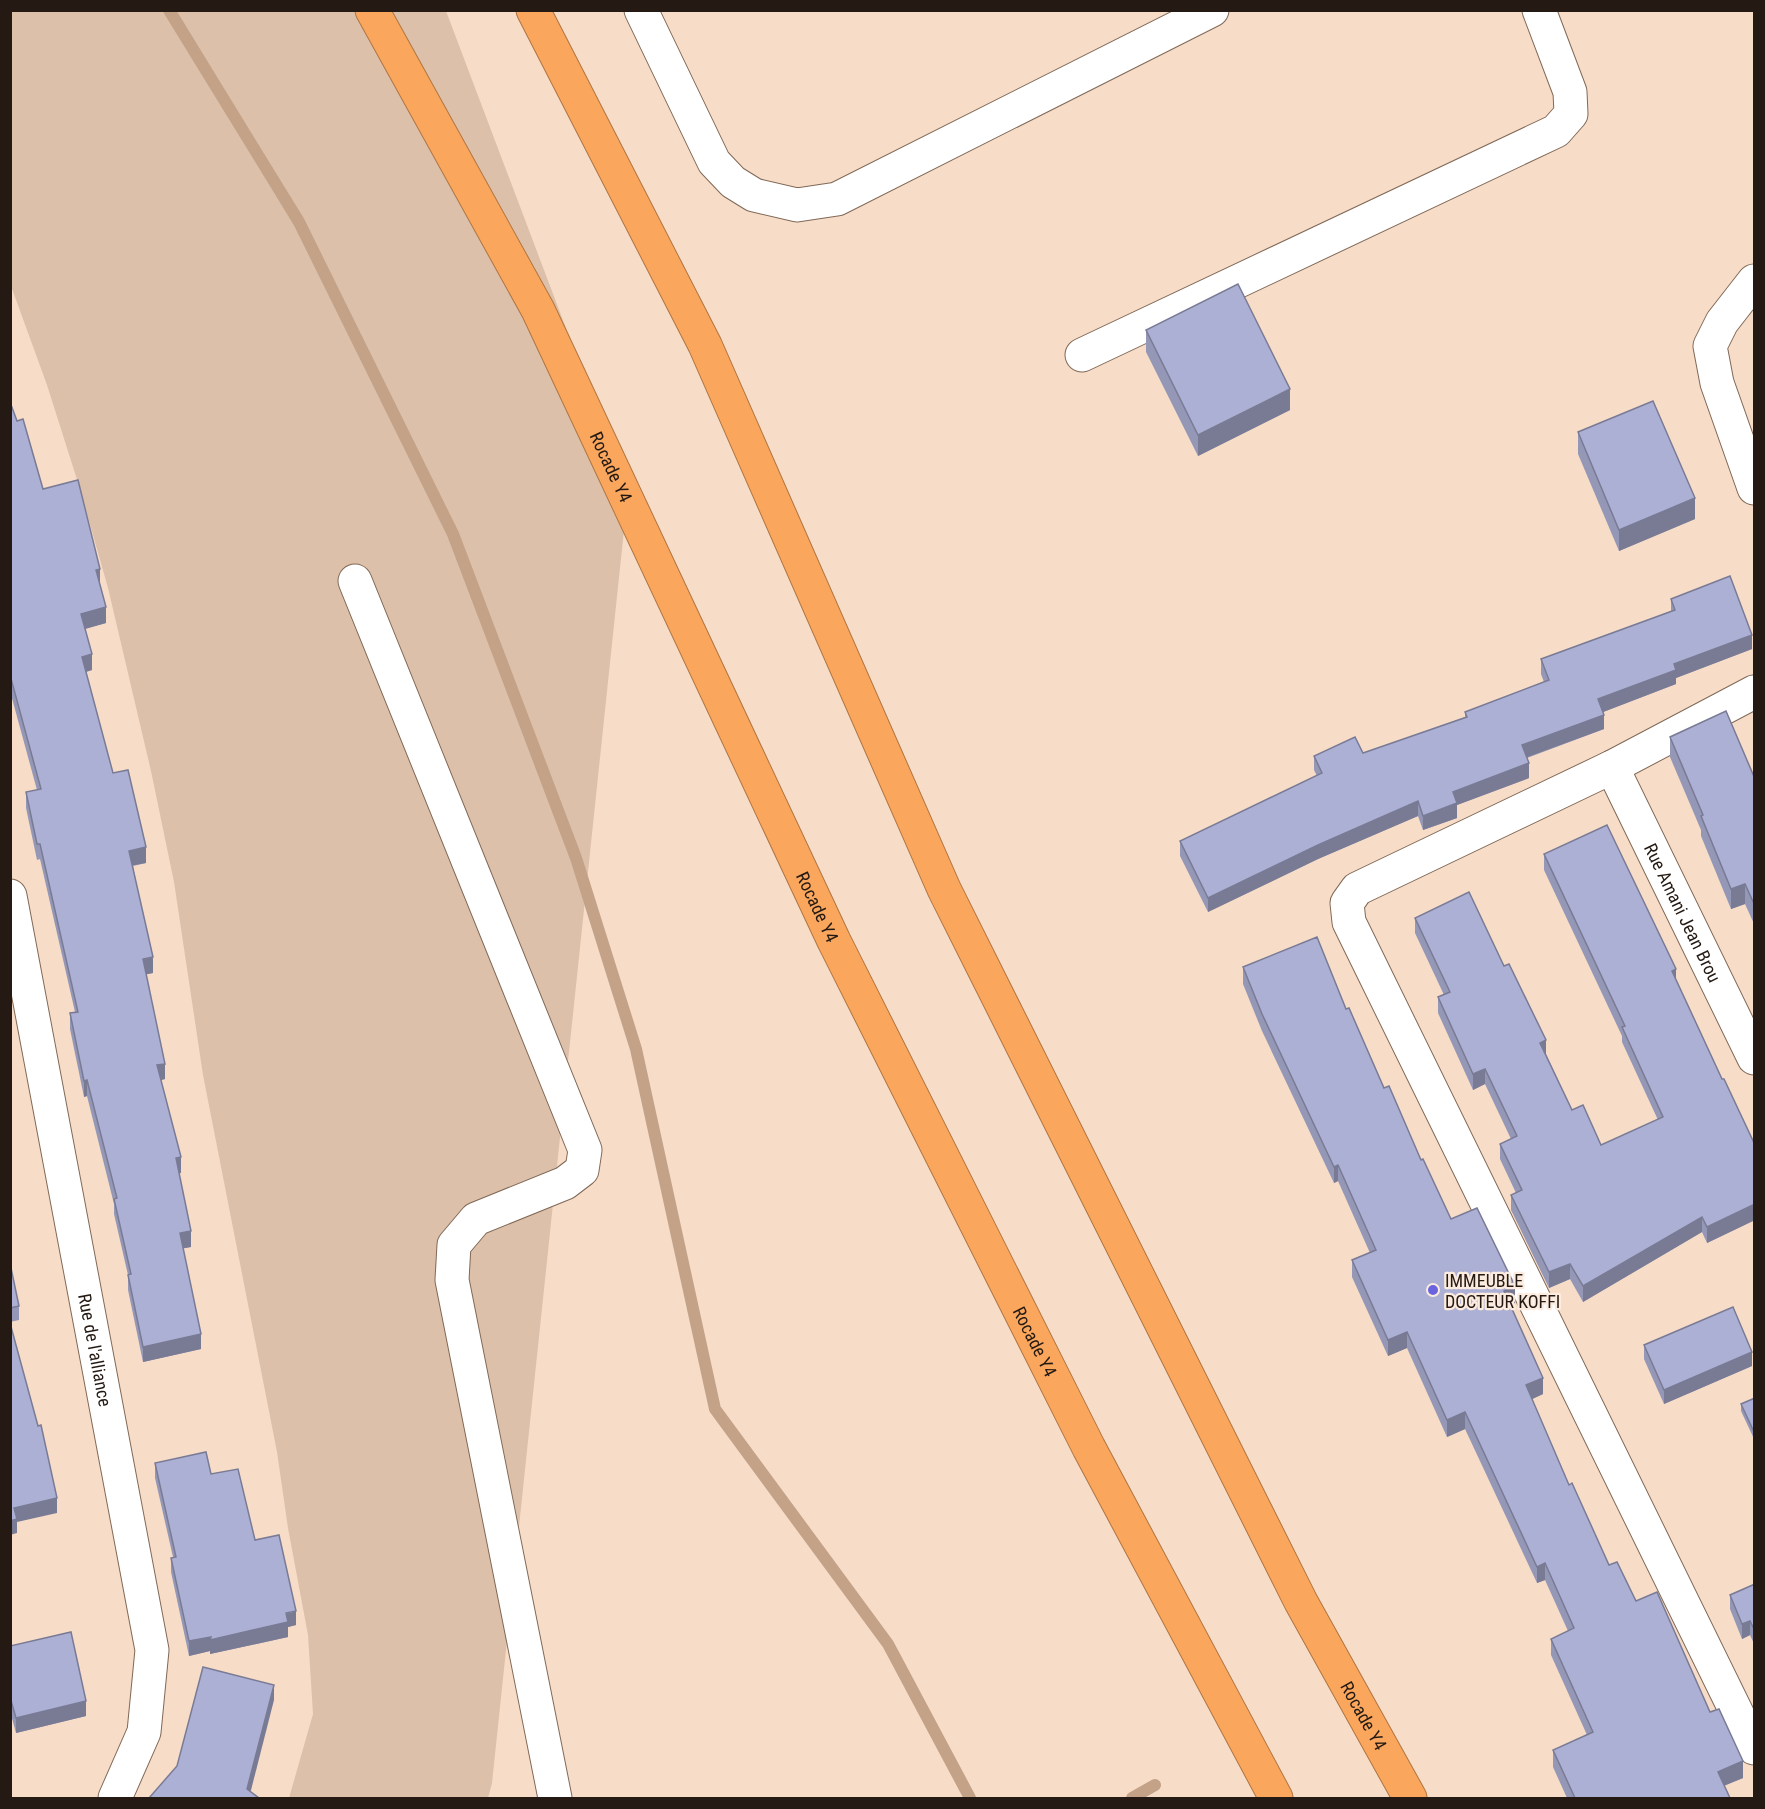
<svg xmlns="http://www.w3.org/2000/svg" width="1765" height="1809" font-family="'Roboto Condensed',sans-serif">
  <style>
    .green { fill: #ddc0aa }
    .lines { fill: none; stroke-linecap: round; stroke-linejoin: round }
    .stream { stroke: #c3a288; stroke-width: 12 }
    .minor-casing { stroke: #806957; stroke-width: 35 }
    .highway-casing { stroke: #af7542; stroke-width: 35 }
    .minor { stroke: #fff; stroke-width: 33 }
    .highway { stroke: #faa65c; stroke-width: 33 }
    .wall { fill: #9597b7 }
    .shaded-wall { fill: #797b95 }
    .building { fill: #adb0d5; stroke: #797b95; stroke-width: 1.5 }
    .poi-dot { fill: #6a64de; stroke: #fcecdf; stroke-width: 2 }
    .labels { text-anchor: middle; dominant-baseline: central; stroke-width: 4.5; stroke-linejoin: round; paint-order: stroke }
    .street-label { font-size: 18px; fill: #241a13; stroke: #fcecdf }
    .poi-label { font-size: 18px; fill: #241a13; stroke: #fcecdf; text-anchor: start }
  </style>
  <rect width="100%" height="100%" fill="#f7dcc8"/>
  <!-- green -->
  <path class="green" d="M 10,11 L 446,11 L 628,492 L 492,1783 L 488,1798 L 289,1798 L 313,1714 L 308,1635 L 288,1528 L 277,1452 L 203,1075 L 174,882 L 151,771 L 108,588 L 80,489 L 47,385 L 11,286 Z"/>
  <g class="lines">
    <!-- stream -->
    <g class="stream">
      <path d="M 169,10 L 299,222 L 453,534 L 576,858 L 636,1049 L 715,1409 L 888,1644 L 970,1798"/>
      <path d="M 1132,1798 L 1155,1785"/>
    </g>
    <!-- minor casing -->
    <g class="minor-casing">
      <g id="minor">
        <path d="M 641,10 L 714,162 L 733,182 L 754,195 L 797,205 L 837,199 L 1212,10"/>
        <path d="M 1754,281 L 1722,322 L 1710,346 L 1717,383 L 1754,488"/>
        <path d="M 1082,355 L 1556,131 L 1571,114 L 1570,92 L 1539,10"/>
        <path d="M 355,581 L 585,1150 L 582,1170 L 565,1183 L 476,1219 L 454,1245 L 452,1280 L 555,1798"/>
        <path d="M 1754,692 L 1612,767 L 1357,889 L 1347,903 L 1349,922 L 1754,1748"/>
        <path id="s1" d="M 1612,767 L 1754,1058"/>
        <path id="s2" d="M 10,896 L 152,1650 L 144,1732 L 115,1798"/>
      </g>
    </g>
    <!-- highway casing -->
    <g class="highway-casing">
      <g id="highway">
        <path id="s3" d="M 372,10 L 538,310 L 834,941 L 1089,1448 L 1276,1798"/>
        <path id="s4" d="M 533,10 L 705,345 L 944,889 L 1301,1602 L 1410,1798"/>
      </g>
    </g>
    <!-- minor -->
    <use href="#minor" class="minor"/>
    <!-- highway -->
    <use href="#highway" class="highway"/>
  </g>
  <!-- wall -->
  <g class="wall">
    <path d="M 1146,330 L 1290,410 L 1198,456 L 1146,352 Z"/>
    <path d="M 10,402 L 43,489 L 100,585 L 106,623 L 85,629 L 92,670 L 86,672 L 113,773 L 146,863 L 133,866 L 153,973 L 146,974 L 165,1079 L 161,1080 L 181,1173 L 179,1173 L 191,1247 L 183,1248 L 201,1349 L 143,1362 L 128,1290 L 128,1275 L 114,1214 L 114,1204 L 87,1096 L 84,1097 L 70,1029 L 70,1013 L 75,1012 L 40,859 L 37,860 L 26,808 L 26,792 L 37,790 L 10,691 Z"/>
    <path d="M 1578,432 L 1695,519 L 1619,551 L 1578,454 Z"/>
    <path d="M 1671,599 L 1752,649 L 1676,678 L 1676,684 L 1603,712 L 1604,729 L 1527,758 L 1529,778 L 1457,805 L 1457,818 L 1423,830 L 1418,816 L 1318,859 L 1208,912 L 1180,856 L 1180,841 L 1317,776 L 1314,770 L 1314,756 L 1363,753 L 1465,717 L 1465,712 L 1544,682 L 1541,674 L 1541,659 L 1671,611 Z"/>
    <path d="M 1670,737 L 1755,779 L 1755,926 L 1745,904 L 1731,909 L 1701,836 L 1701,830 L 1670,757 Z"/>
    <path d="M 1544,854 L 1676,980 L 1722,1079 L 1755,1145 L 1755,1220 L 1707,1243 L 1702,1232 L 1583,1302 L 1570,1279 L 1549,1288 L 1511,1210 L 1511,1195 L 1516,1193 L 1500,1159 L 1500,1144 L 1511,1139 L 1485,1084 L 1473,1090 L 1438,1013 L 1438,997 L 1444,995 L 1415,933 L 1415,918 L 1546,1054 L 1572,1110 L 1601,1145 L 1658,1120 L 1622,1042 L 1622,1036 L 1544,870 Z"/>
    <path d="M 1243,967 L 1346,1009 L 1384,1088 L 1451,1219 L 1515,1303 L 1510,1305 L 1543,1394 L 1532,1399 L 1569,1485 L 1609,1565 L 1636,1601 L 1710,1712 L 1743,1778 L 1724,1786 L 1730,1798 L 1567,1798 L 1553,1767 L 1553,1750 L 1587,1735 L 1551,1655 L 1551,1639 L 1568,1631 L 1545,1580 L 1537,1583 L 1465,1429 L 1447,1437 L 1407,1348 L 1388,1356 L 1352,1277 L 1352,1260 L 1370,1253 L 1338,1181 L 1334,1183 L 1262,1031 L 1243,984 Z"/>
    <path d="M 10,1263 L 19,1306 L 19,1320 L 10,1322 Z"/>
    <path d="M 1644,1345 L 1752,1366 L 1664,1404 L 1644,1359 Z"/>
    <path d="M 1755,1398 L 1755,1441 L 1741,1411 L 1741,1404 Z"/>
    <path d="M 155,1463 L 211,1474 L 255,1540 L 296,1625 L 288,1627 L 288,1637 L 210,1654 L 210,1651 L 189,1656 L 171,1572 L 171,1558 L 173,1557 L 155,1478 Z"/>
    <path d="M 1755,1584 L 1755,1646 L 1750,1635 L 1742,1639 L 1730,1609 L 1730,1595 Z"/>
    <path d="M 10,1646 L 86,1716 L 16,1733 L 10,1711 Z"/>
  </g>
  <!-- shaded-wall -->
  <g class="shaded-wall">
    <path d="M 1290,389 L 1290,410 L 1198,456 L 1198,435 Z"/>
    <path d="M 1695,498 L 1695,519 L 1619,551 L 1619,530 Z"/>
    <path d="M 100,569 L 100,585 L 96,570 Z"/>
    <path d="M 106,607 L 106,623 L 81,630 L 81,614 Z"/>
    <path d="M 1752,635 L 1752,649 L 1676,678 L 1676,684 L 1598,714 L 1598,699 L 1674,664 Z"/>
    <path d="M 92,654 L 92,670 L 82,673 L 82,657 Z"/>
    <path d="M 1604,715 L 1604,729 L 1522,759 L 1522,745 Z"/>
    <path d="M 1529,763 L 1529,778 L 1457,805 L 1457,818 L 1423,830 L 1423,816 L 1453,792 Z"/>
    <path d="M 1418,801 L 1418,816 L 1318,859 L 1208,912 L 1208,898 L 1318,845 Z"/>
    <path d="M 146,847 L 146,863 L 129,866 L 129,851 Z"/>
    <path d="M 1745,884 L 1745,904 L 1731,909 L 1731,889 Z"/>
    <path d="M 153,957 L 153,973 L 143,975 L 143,959 Z"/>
    <path d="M 1676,969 L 1676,985 L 1672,971 Z"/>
    <path d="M 1546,1040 L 1546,1056 L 1540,1043 Z"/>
    <path d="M 165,1064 L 165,1079 L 157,1081 L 157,1065 Z"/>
    <path d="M 1485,1069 L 1485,1084 L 1473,1090 L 1473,1074 Z"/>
    <path d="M 87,1080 L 87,1096 L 84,1097 L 84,1081 Z"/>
    <path d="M 181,1157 L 181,1173 L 176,1174 L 176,1158 Z"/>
    <path d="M 1338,1165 L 1338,1181 L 1334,1183 L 1334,1167 Z"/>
    <path d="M 1755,1204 L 1755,1220 L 1707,1243 L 1707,1227 Z"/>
    <path d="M 1702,1217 L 1702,1232 L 1583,1302 L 1583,1286 Z"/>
    <path d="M 191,1231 L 191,1247 L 180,1249 L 180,1233 Z"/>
    <path d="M 1570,1264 L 1570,1279 L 1549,1288 L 1549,1272 Z"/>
    <path d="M 1515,1286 L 1515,1303 L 1504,1307 L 1504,1291 Z"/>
    <path d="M 1407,1332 L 1407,1348 L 1388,1356 L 1388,1340 Z"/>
    <path d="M 201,1334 L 201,1349 L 143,1362 L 143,1347 Z"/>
    <path d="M 1752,1352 L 1752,1366 L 1664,1404 L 1664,1390 Z"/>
    <path d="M 1543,1378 L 1543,1394 L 1526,1402 L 1526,1385 Z"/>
    <path d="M 1465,1412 L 1465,1429 L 1447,1437 L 1447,1420 Z"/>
    <path d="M 57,1498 L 57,1513 L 17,1522 L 17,1533 L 10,1535 L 10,1521 L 14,1508 Z"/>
    <path d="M 1545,1563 L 1545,1580 L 1537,1583 L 1537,1567 Z"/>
    <path d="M 296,1611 L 296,1625 L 288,1627 L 288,1637 L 210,1654 L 210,1651 L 189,1656 L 189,1641 L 211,1637 Z"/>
    <path d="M 1750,1621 L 1750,1635 L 1742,1639 L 1742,1624 Z"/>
    <path d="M 274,1685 L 274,1700 L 249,1798 L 247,1789 Z"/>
    <path d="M 86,1701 L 86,1716 L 16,1733 L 16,1718 Z"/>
    <path d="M 1743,1761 L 1743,1778 L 1718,1788 L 1718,1772 Z"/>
  </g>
  <!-- building -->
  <g class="building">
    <path d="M 1238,284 L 1290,389 L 1198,435 L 1146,330 Z"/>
    <path d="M 1653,401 L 1695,498 L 1619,530 L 1578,432 Z"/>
    <path d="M 10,402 L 17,421 L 23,419 L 43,489 L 78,480 L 100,569 L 96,570 L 106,607 L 81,614 L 92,654 L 82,657 L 113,773 L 128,770 L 146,847 L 129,851 L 153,957 L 143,959 L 165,1064 L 157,1065 L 181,1157 L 176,1158 L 191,1231 L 180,1233 L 201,1334 L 143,1347 L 128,1275 L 131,1274 L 114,1199 L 117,1198 L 87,1080 L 84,1081 L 70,1013 L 78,1012 L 40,844 L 37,844 L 26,792 L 41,789 L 10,675 Z"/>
    <path d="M 1730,576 L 1752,635 L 1674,664 L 1676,670 L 1598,699 L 1604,715 L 1522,745 L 1529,763 L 1453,792 L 1457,803 L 1423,816 L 1418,801 L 1318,845 L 1208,898 L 1180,841 L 1322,773 L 1314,756 L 1355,737 L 1363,753 L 1467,717 L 1465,712 L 1549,680 L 1541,659 L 1675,610 L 1671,599 Z"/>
    <path d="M 1726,711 L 1755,779 L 1755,906 L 1745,884 L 1731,889 L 1701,816 L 1703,815 L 1670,737 Z"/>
    <path d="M 1607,825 L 1676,969 L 1672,971 L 1722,1079 L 1724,1079 L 1755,1145 L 1755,1204 L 1707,1227 L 1702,1217 L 1583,1286 L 1570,1264 L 1549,1272 L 1511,1195 L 1522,1190 L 1500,1144 L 1517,1136 L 1485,1069 L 1473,1074 L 1438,997 L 1450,992 L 1415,918 L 1469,892 L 1504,966 L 1509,964 L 1546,1040 L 1540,1043 L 1572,1110 L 1583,1105 L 1601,1145 L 1663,1117 L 1622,1027 L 1625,1026 L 1544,854 Z"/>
    <path d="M 1317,937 L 1346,1009 L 1349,1008 L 1384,1088 L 1389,1086 L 1421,1160 L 1423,1159 L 1451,1219 L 1477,1208 L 1515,1286 L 1504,1291 L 1543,1378 L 1526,1385 L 1569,1485 L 1572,1483 L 1609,1565 L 1617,1562 L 1636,1601 L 1657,1592 L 1710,1712 L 1719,1709 L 1743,1761 L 1718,1772 L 1730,1798 L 1575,1798 L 1553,1750 L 1593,1732 L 1551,1639 L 1574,1628 L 1545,1563 L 1537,1567 L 1465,1412 L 1447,1420 L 1407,1332 L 1388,1340 L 1352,1260 L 1376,1250 L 1338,1165 L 1334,1167 L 1262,1014 L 1243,967 Z"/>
    <path d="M 10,1263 L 19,1306 L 10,1308 Z"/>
    <path d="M 1733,1307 L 1752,1352 L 1664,1390 L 1644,1345 Z"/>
    <path d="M 10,1323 L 38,1426 L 41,1425 L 57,1498 L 14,1508 L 17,1519 L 10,1521 Z"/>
    <path d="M 1755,1398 L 1755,1434 L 1741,1404 Z"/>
    <path d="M 206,1452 L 211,1474 L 238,1469 L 255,1540 L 279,1535 L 296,1611 L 286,1613 L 288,1622 L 210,1640 L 211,1637 L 189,1641 L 171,1558 L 176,1557 L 155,1463 Z"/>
    <path d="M 1755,1584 L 1755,1631 L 1750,1621 L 1742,1624 L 1730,1595 Z"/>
    <path d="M 71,1632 L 86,1701 L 16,1718 L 10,1697 L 10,1646 Z"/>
    <path d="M 203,1667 L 274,1685 L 247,1789 L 259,1798 L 149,1798 L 177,1766 Z"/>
  </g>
  <!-- markers -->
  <circle class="poi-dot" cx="1433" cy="1290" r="6"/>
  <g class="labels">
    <!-- street labels -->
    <g class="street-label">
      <text stroke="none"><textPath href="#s3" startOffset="516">Rocade Y4</textPath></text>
      <text stroke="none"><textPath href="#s3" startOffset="1002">Rocade Y4</textPath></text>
      <text stroke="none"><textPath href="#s1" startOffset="162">Rue Amani Jean Brou</textPath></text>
      <text stroke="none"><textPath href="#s3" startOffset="1488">Rocade Y4</textPath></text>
      <text stroke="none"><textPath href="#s2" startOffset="462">Rue de l'alliance</textPath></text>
      <text stroke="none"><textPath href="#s4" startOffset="1898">Rocade Y4</textPath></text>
    </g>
    <!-- poi labels -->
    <g class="poi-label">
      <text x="1445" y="1280">IMMEUBLE<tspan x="1445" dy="21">DOCTEUR KOFFI</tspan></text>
    </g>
  </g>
  <!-- border -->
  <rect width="1765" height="1809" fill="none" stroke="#241a13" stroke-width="24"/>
</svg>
